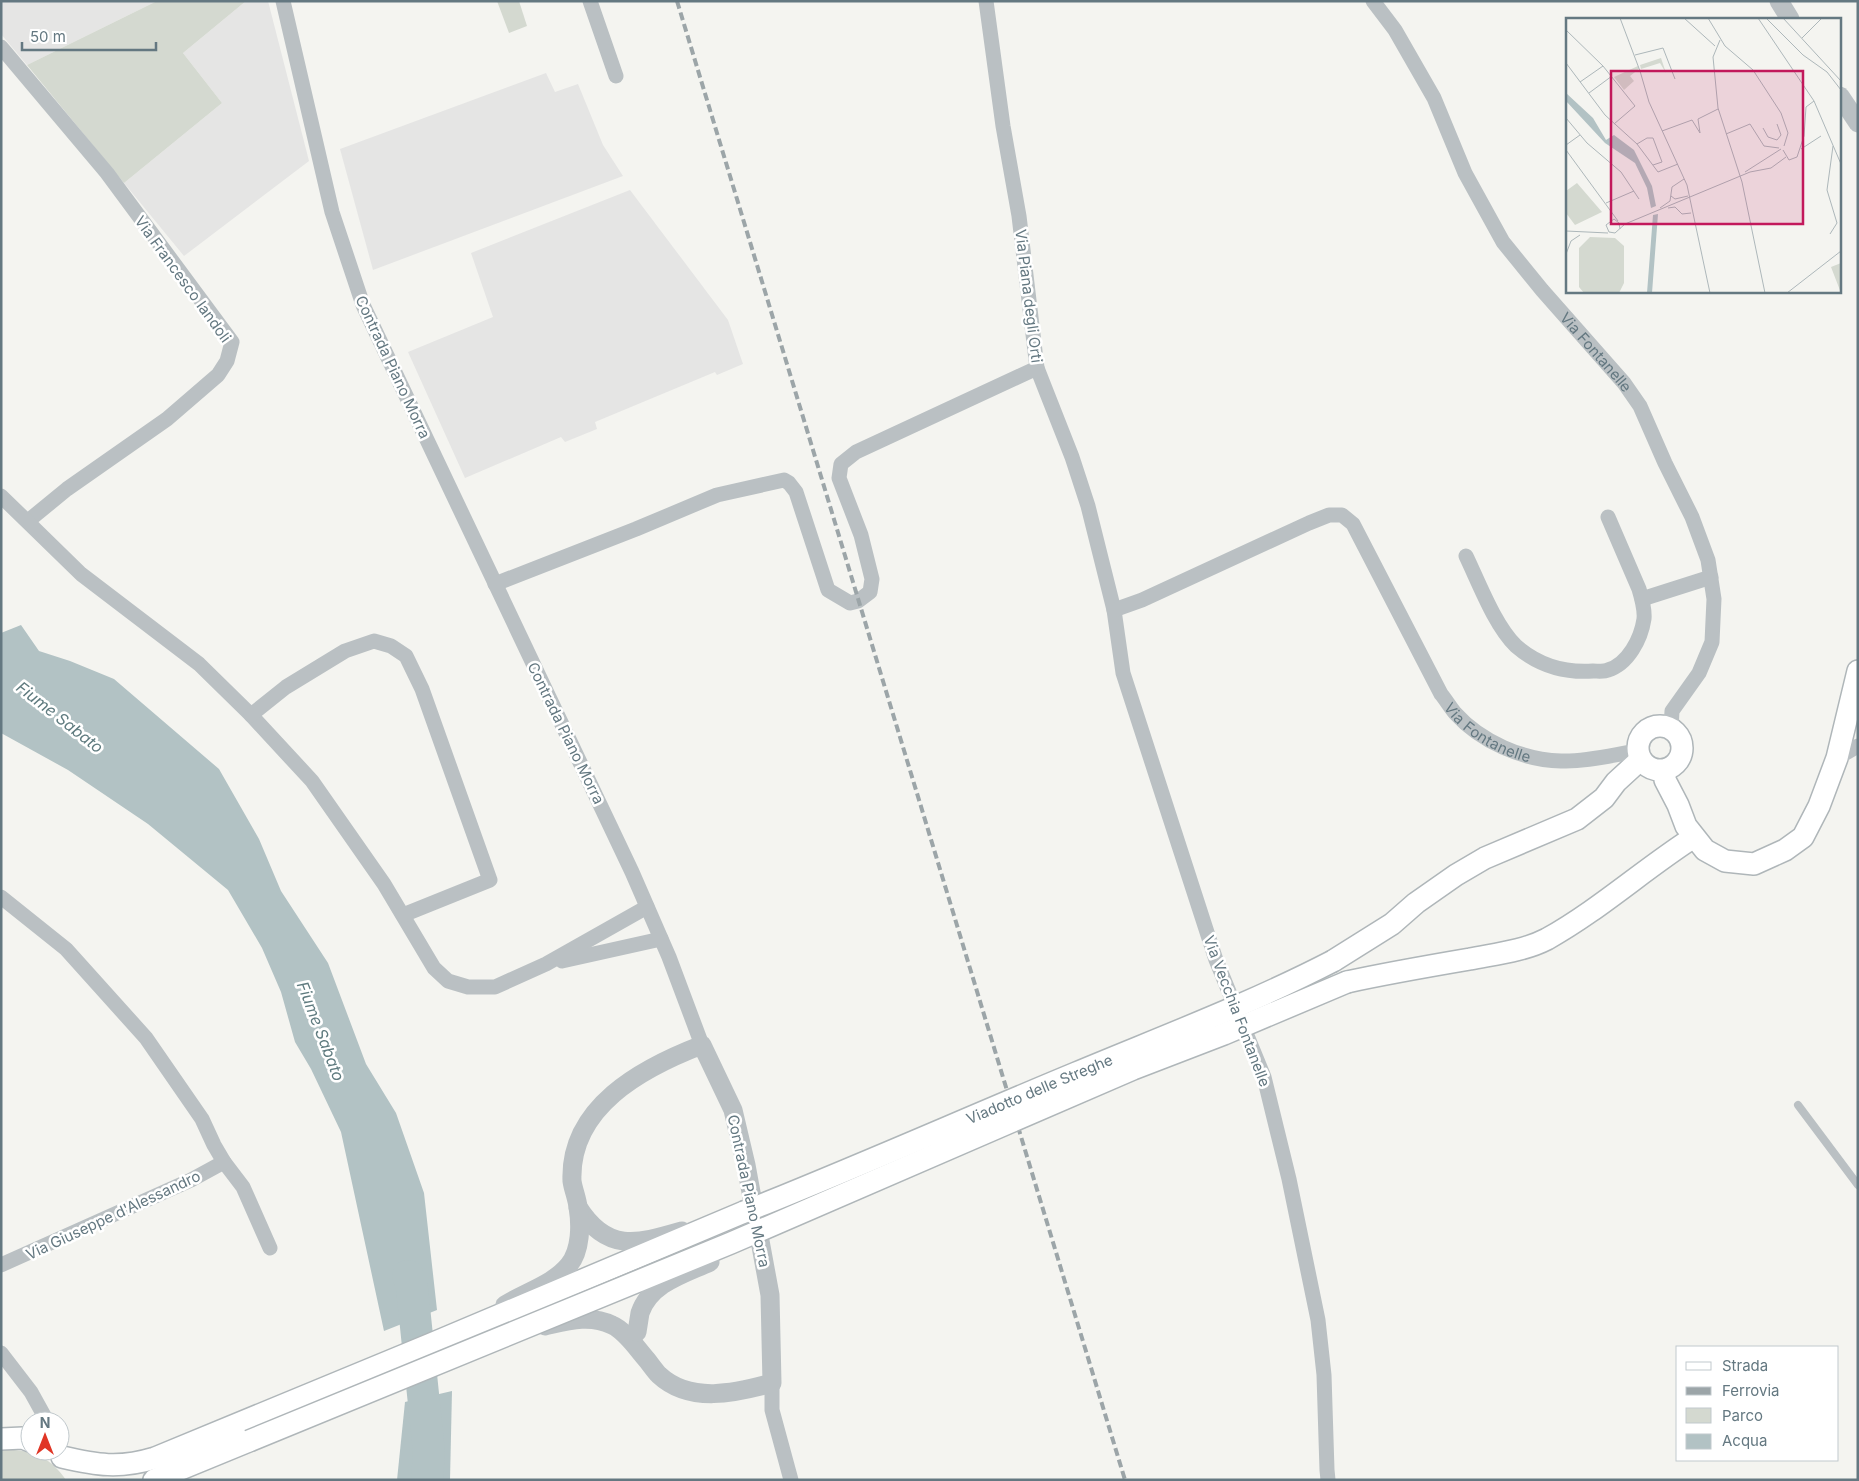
<svg xmlns="http://www.w3.org/2000/svg" width="1859" height="1481" font-family="Inter,sans-serif">
  <style>
    .built { fill: #e5e5e4 }
    .green { fill: #d4d9d0 }
    .water { fill: #b2c2c4 }
    .lines { fill: none; stroke-linecap: round; stroke-linejoin: round }
    .river { stroke: #b2c2c4; stroke-width: 32 }
    .secondary-casing { stroke: #afb6b9; stroke-width: 24 }
    .service { stroke: #bac0c3; stroke-width: 8 }
    .minor { stroke: #bac0c3; stroke-width: 15 }
    .tertiary { stroke: #bac0c3; stroke-width: 19 }
    .secondary { stroke: #fff; stroke-width: 21 }
    .rail { stroke: #9ca5a8; stroke-width: 4; stroke-dasharray: 8 4; stroke-linecap: butt }
    .secondary-bridge-casing { stroke: #afb6b9; stroke-width: 24; stroke-linecap: butt }
    .tertiary-bridge { stroke: #bac0c3; stroke-width: 19 }
    .secondary-bridge { stroke: #fff; stroke-width: 21 }
    .labels { text-anchor: middle; dominant-baseline: central; stroke-width: 5; stroke-linejoin: round; paint-order: stroke }
    .street-label { font-size: 15px; fill: #647881; stroke: #fff }
    .water-label { font-size: 16px; font-style: italic; fill: #5f7b7f; stroke: #fff }
    .inset-road { fill: none; stroke: #adb7ba; stroke-width: 1 }
    .view { fill: #c2185b; fill-opacity: 0.15; stroke: #c2185b; stroke-width: 2.5 }
    .inset-edge { fill: none; stroke: #647881; stroke-width: 2.5 }
  </style>
  <rect width="100%" height="100%" fill="#f4f4f0"/>
  <!-- built -->
  <g class="built">
    <path d="M 1,1 L 157,1 L 27,65 L 1,34 Z"/>
    <path d="M 246,1 L 268,1 L 309,161 L 184,256 L 124,183 L 222,103 L 183,53 Z"/>
    <path d="M 546,73 L 555,92 L 578,84 L 603,145 L 623,176 L 373,270 L 340,149 Z"/>
    <path d="M 630,190 L 728,320 L 743,364 L 717,375 L 715,372 L 595,422 L 597,429 L 565,442 L 561,437 L 465,478 L 408,352 L 493,317 L 471,253 Z"/>
  </g>
  <!-- green -->
  <g class="green">
    <path d="M 157,1 L 246,1 L 183,53 L 222,103 L 124,183 L 27,65 Z"/>
    <path d="M 497,1 L 519,1 L 527,26 L 509,33 Z"/>
    <path d="M 6,1450 C 32,1449 51,1458 66,1480 L 1,1480 L 1,1451 Z"/>
  </g>
  <!-- water -->
  <g class="water">
    <path d="M 21,625 L 39,651 L 70,661 L 114,679 L 219,769 L 259,839 L 281,891 L 328,963 L 366,1064 L 396,1113 L 424,1193 L 437,1310 L 384,1331 L 341,1132 L 311,1069 L 295,1042 L 281,992 L 262,948 L 228,890 L 148,824 L 68,770 L 1,733 L 1,633 Z"/>
    <path d="M 452,1391 L 450,1480 L 397,1480 L 405,1402 Z"/>
  </g>
  <g class="lines">
    <!-- river -->
    <path class="river" d="M 408,1276 L 412,1288 L 429,1452 L 427,1480"/>
    <!-- secondary casing -->
    <g class="secondary-casing">
      <g id="secondary">
        <circle cx="1660" cy="748" r="22"/>
        <path d="M 1665,770 L 1665,780 L 1678,805 L 1686,826 L 1705,850 L 1725,861 L 1754,864 L 1785,850 L 1803,837 L 1819,806 L 1837,758 L 1858,671"/>
        <path d="M 1333,961 L 1392,924 L 1416,903 L 1456,875 L 1485,858 L 1577,819 L 1604,798 L 1616,782 L 1640,760"/>
        <path d="M 1347,982 C 1388,973 1429,966 1470,959 C 1495,954 1524,951 1547,939 C 1599,910 1644,869 1694,837"/>
        <path d="M 1,1439 L 23,1438 L 30,1441"/>
        <path d="M 62,1457 C 97,1465 119,1469 155,1458 L 431,1344 L 744,1212"/>
        <path d="M 154,1480 L 249,1441"/>
      </g>
    </g>
    <!-- service -->
    <path class="service" d="M 1798,1105 L 1858,1185"/>
    <!-- minor -->
    <g class="minor">
      <path d="M 283,1 L 332,212 L 363,305 L 632,872 L 669,957 L 702,1045"/>
      <path d="M 590,1 L 616,76"/>
      <path d="M 986,1 L 1003,126 L 1019,216 L 1037,368 L 1072,457 L 1088,506 L 1114,610 L 1123,673 L 1216,960 L 1264,1077 L 1289,1179 L 1318,1320 L 1324,1375 L 1327,1470 L 1328,1480"/>
      <path id="s1" d="M 1373,1 L 1395,30 L 1434,98 L 1465,173 L 1503,242 L 1542,290 L 1624,383 L 1640,406 L 1665,463 L 1692,517 L 1708,560 L 1714,599 L 1712,642 L 1699,673 L 1672,711 L 1671,729"/>
      <path d="M 1,47 L 107,173 L 232,342 L 227,361 L 218,375 L 167,419 L 67,489 L 28,521"/>
      <path d="M 1,496 L 81,574 L 199,664 L 251,715 L 312,781 L 384,884 L 434,968 L 448,981 L 468,987 L 495,987 L 546,964 L 647,907"/>
      <path d="M 1466,556 C 1479,583 1495,626 1516,646 C 1538,665 1565,673 1593,671 C 1598,671 1604,672 1608,670 C 1628,664 1641,639 1644,619 C 1645,610 1642,599 1639,589 L 1608,517"/>
      <path d="M 495,584 L 636,529 L 717,495 L 784,480 L 789,483 L 796,492 L 828,590 L 850,603 L 858,601 L 870,592 L 872,579 L 861,535 L 839,478 L 841,464 L 856,452 L 1037,368"/>
      <path d="M 1642,599 L 1711,577"/>
      <path id="s2" d="M 1114,610 L 1142,600 L 1309,523 L 1329,515 L 1342,515 L 1353,524 L 1441,694 C 1446,700 1450,707 1455,713 C 1481,742 1523,760 1561,761 C 1586,762 1612,755 1637,751"/>
      <path d="M 251,715 L 286,687 L 345,651 L 374,641 L 391,646 L 406,656 L 422,689 L 490,880 L 403,915"/>
      <path d="M 1837,758 L 1858,746"/>
      <path d="M 1,897 L 66,949 L 146,1038 L 202,1119 L 214,1145 L 224,1162 L 243,1187 L 270,1248"/>
      <path d="M 562,961 L 661,939"/>
      <path d="M 1,1265 L 191,1180 L 224,1162"/>
      <path d="M 1,1353 L 31,1392 L 47,1421"/>
      <path d="M 772,1383 L 772,1410 L 791,1480"/>
    </g>
    <!-- tertiary -->
    <g class="tertiary">
      <path d="M 1779,1 L 1790,19"/>
      <path d="M 1840,96 L 1858,123"/>
      <path d="M 578,1207 C 607,1253 637,1244 682,1231"/>
      <path d="M 505,1305 C 525,1292 554,1284 569,1265 C 581,1250 581,1225 578,1207 C 577,1198 573,1189 572,1181 C 569,1107 642,1068 702,1045 L 733,1110 L 746,1165 L 770,1295 L 772,1383 C 736,1393 690,1404 659,1375 C 655,1371 651,1365 647,1360 C 637,1349 626,1331 612,1325 C 590,1314 567,1321 545,1326"/>
    </g>
    <!-- secondary -->
    <use href="#secondary" class="secondary"/>
    <!-- rail -->
    <path class="rail" d="M 677,1 L 1125,1480"/>
    <!-- secondary-bridge casing -->
    <g class="secondary-bridge-casing">
      <g id="secondary-bridge">
        <path id="s3" d="M 744,1212 C 855,1168 965,1119 1076,1073 C 1162,1037 1250,1004 1333,961"/>
        <path d="M 249,1441 L 731,1243 L 1133,1069 L 1224,1034 L 1347,982"/>
      </g>
    </g>
    <!-- tertiary-bridge -->
    <path class="tertiary-bridge" d="M 637,1332 C 638,1326 639,1319 640,1313 C 650,1283 684,1274 710,1262"/>
    <!-- secondary-bridge -->
    <use href="#secondary-bridge" class="secondary-bridge"/>
  </g>
  <g class="labels">
    <!-- street labels -->
    <g class="street-label">
      <text transform="translate(183 279) rotate(54)">Via Francesco Iandoli</text>
      <text transform="translate(1029 296) rotate(83)">Via Piana degli Orti</text>
      <text stroke="none"><textPath href="#s1" startOffset="419">Via Fontanelle</textPath></text>
      <text transform="translate(393 367) rotate(65)">Contrada Piano Morra</text>
      <text stroke="none"><textPath href="#s2" startOffset="516">Via Fontanelle</textPath></text>
      <text transform="translate(566 733) rotate(64)">Contrada Piano Morra</text>
      <text transform="translate(1237 1011) rotate(69)">Via Vecchia Fontanelle</text>
      <text stroke="none"><textPath href="#s3" startOffset="320">Viadotto delle Streghe</textPath></text>
      <text transform="translate(749 1191) rotate(78)">Contrada Piano Morra</text>
      <text transform="translate(113 1215) rotate(-25)">Via Giuseppe d'Alessandro</text>
    </g>
    <!-- water labels -->
    <g class="water-label">
      <text transform="translate(60 717) rotate(38)">Fiume Sabato</text>
      <text transform="translate(321 1031) rotate(69)">Fiume Sabato</text>
    </g>
  </g>
  <!-- overview -->
  <g transform="translate(1566 18)">
    <rect width="275" height="275" fill="#f4f4f0"/>
    <path d="M 95,40 L 100,55 L 94,45 L 75,51 L 74,47 ZM 72,48 L 73,51 L 64,58 L 68,63 L 58,72 L 48,59 ZM 11,165 L 36,194 L 9,207 L 0,195 L 0,173 ZM 24,219 L 49,220 L 58,228 L 58,265 L 53,275 L 18,275 L 13,269 L 13,230 ZM 275,245 L 275,275 L 265,249 Z" fill="#d4d9d0"/>
    <path d="M 0,75 L 27,100 L 40,122 L 48,117 L 68,132 L 86,168 L 90,188 L 85,190 L 81,170 L 69,145 L 39,125 L 0,83 ZM 92,196 L 86,275 L 81,275 L 87,197 Z" fill="#b2c2c4"/>
    <path class="inset-road" d="M 54,0 L 74,53 L 83,84 L 121,167 L 144,275M 118,0 L 149,28M 142,0 L 159,28 L 187,52 L 215,95 L 222,115 L 218,128M 192,0 L 248,83M 200,0 L 237,37 L 261,54 L 275,72M 217,0 L 275,63M 0,12 L 37,48 L 69,88 L 48,106M 236,20 L 256,0M 154,22 L 147,39 L 152,90 L 176,164 L 199,275M 69,37 L 97,30 L 109,61M 0,45 L 39,97 L 71,126 L 92,154 L 112,146M 14,64 L 37,48M 23,75 L 46,58M 0,100 L 21,125 L 55,154 L 73,181M 197,110 L 202,119 L 211,122 L 215,117 L 211,106M 96,113 L 126,102 L 134,115 L 132,101 L 152,91M 160,116 L 184,106 L 198,128 L 213,130M 71,126 L 81,120 L 87,120 L 96,144 L 87,147M 0,127 L 14,117M 235,131 L 255,118M 0,132 L 52,203M 217,132 L 223,142 L 231,139 L 238,118 L 240,89 L 248,83 L 275,146M 179,154 L 215,131M 105,178 L 109,181 L 122,178M 40,185 L 68,173M 94,190 L 104,183 L 106,169 L 118,161M 102,190 L 109,189 L 116,196 L 125,195M 54,211 L 53,205 L 48,201 L 40,207 L 43,214 L 49,215 L 59,206 L 184,154 L 205,150 L 220,139M 0,213 L 42,215M 264,216 L 271,205 L 261,172 L 267,128M 0,236 L 5,223 L 14,217M 221,275 L 275,233"/>
    <path class="view" d="M 45,53 L 237,53 L 237,206 L 45,206 Z"/>
    <rect width="275" height="275" class="inset-edge"/>
  </g>
  <!-- border -->
  <rect width="1859" height="1481" fill="none" stroke="#647881" stroke-width="5"/>
  <!-- legend -->
  <rect x="1676" y="1346" width="162" height="115" fill="#ffffff" stroke="#c1c9cd"/>
  <rect x="1686" y="1362" width="25" height="8" fill="#ffffff" stroke="#c1c9cd"/>
  <text x="1722" y="1371" font-size="15" fill="#647881">Strada</text>
  <rect x="1686" y="1387" width="25" height="8" fill="#9ca5a8" stroke="#c1c9cd"/>
  <text x="1722" y="1396" font-size="15" fill="#647881">Ferrovia</text>
  <rect x="1686" y="1408" width="25" height="15" fill="#d4d9d0" stroke="#c1c9cd"/>
  <text x="1722" y="1421" font-size="15" fill="#647881">Parco</text>
  <rect x="1686" y="1434" width="25" height="15" fill="#b2c2c4" stroke="#c1c9cd"/>
  <text x="1722" y="1446" font-size="15" fill="#647881">Acqua</text>
  <!-- north arrow -->
  <g transform="translate(45 1436)"><circle r="24" fill="#ffffff" stroke="#c1c9cd"/>
  <path d="M0-4L9 19L0 12L-9 19Z" fill="#e03525"/>
  <text y="-8" font-size="14" font-weight="bold" text-anchor="middle" fill="#647881">N</text>
  </g>
  <!-- scale -->
  <path d="M22 42v8h134v-8" fill="none" stroke="#647881" stroke-width="2.5"/>
  <text x="30" y="42" font-size="15" fill="#647881" stroke="#ffffff" stroke-width="4" paint-order="stroke">50 m</text>
</svg>
